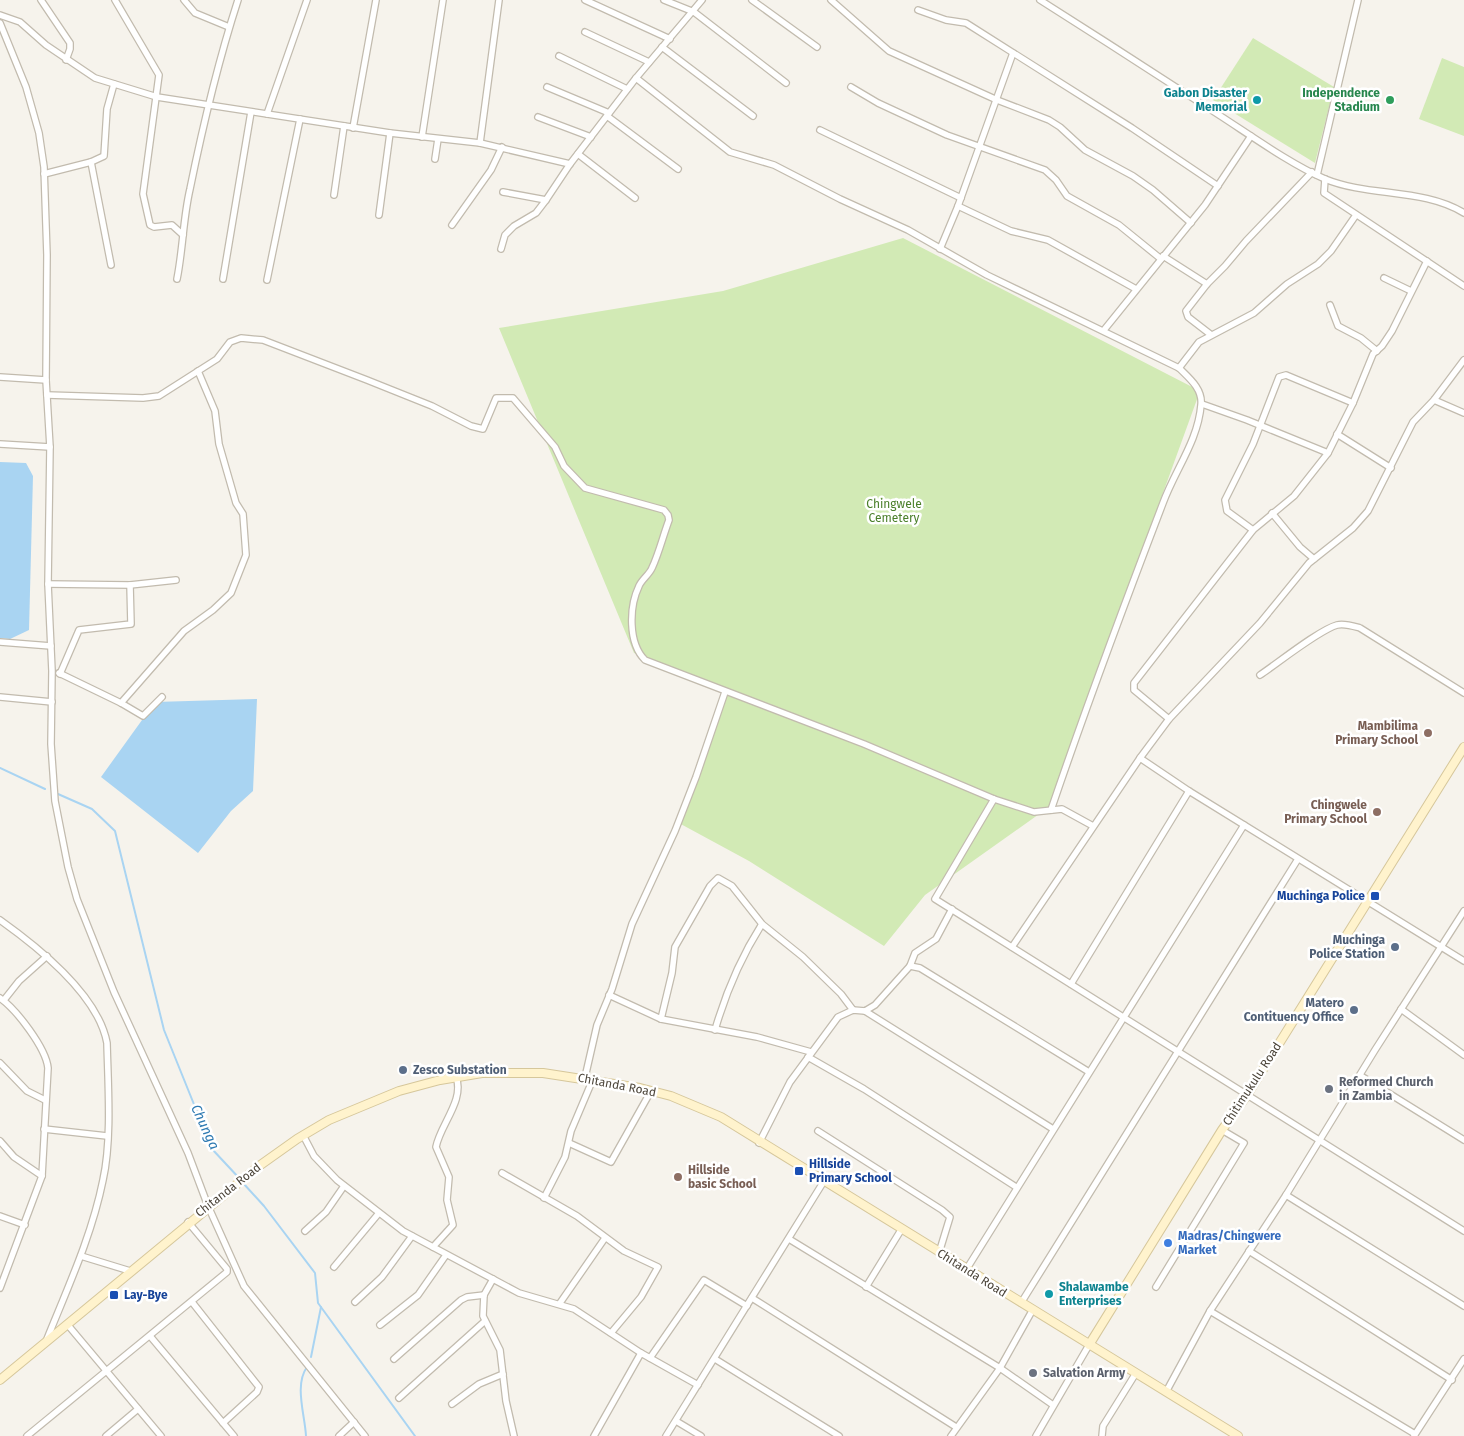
<svg xmlns="http://www.w3.org/2000/svg" width="1464" height="1436" font-family="'Fira Sans',sans-serif">
  <style>
    .green { fill: #d2eab5 }
    .water { fill: #a9d4f2 }
    .lines { fill: none; stroke-linecap: round; stroke-linejoin: round }
    .stream { stroke: #a9d4f2; stroke-width: 2 }
    .street-casing { stroke: #c2bbae; stroke-width: 8 }
    .secondary-casing { stroke: #d6c79b; stroke-width: 10 }
    .street { stroke: #fff; stroke-width: 5.5 }
    .secondary { stroke: #fff3cd; stroke-width: 8 }
    .culture-dot { fill: #0f9aa8; stroke: #fff; stroke-width: 2 }
    .leisure-dot { fill: #2e9e5b; stroke: #fff; stroke-width: 2 }
    .education-dot { fill: #8d6e63; stroke: #fff; stroke-width: 2 }
    .transit-dot { fill: #1a4fb4; stroke: #fff; stroke-width: 2 }
    .service-dot { fill: #5c6f8a; stroke: #fff; stroke-width: 2 }
    .worship-dot { fill: #6b7280; stroke: #fff; stroke-width: 2 }
    .shop-dot { fill: #3f7fe0; stroke: #fff; stroke-width: 2 }
    .labels { text-anchor: middle; dominant-baseline: central; stroke-width: 5; stroke-linejoin: round; paint-order: stroke }
    .culture-label { font-size: 12px; font-weight: bold; fill: #0d838f; stroke: #fff; text-anchor: end }
    .leisure-label { font-size: 12px; font-weight: bold; fill: #27864d; stroke: #fff; text-anchor: end }
    .park-label { font-size: 12px; fill: #4a7f2a; stroke: #fff }
    .education-label { font-size: 12px; font-weight: bold; fill: #785e54; stroke: #fff; text-anchor: end }
    .transit-label { font-size: 12px; font-weight: bold; fill: #164399; stroke: #fff; text-anchor: start }
    .service-label { font-size: 12px; font-weight: bold; fill: #4e5e75; stroke: #fff; text-anchor: end }
    .worship-label { font-size: 12px; font-weight: bold; fill: #5b616d; stroke: #fff; text-anchor: start }
    .street-label { font-size: 12px; fill: #4b4439; stroke: #fff }
    .shop-label { font-size: 12px; font-weight: bold; fill: #366cbe; stroke: #fff; text-anchor: start }
    .water-label { font-size: 14px; font-style: italic; fill: #2e7ab2; stroke: #fff }
  </style>
  <rect width="100%" height="100%" fill="#f6f3ec"/>
  <!-- green -->
  <g class="green">
    <path d="M 1253,38 L 1334,87 L 1315,163 L 1213,100 Z"/>
    <path d="M 1442,58 L 1464,67 L 1464,136 L 1419,119 Z"/>
    <path d="M 903,238 L 1200,391 L 1049,807 L 925,895 L 884,946 L 749,861 L 677,822 L 724,690 L 634,653 L 499,328 L 723,291 Z"/>
  </g>
  <!-- water -->
  <g class="water">
    <path d="M 0,462 L 26,463 L 33,476 L 29,630 L 10,639 L 0,638 Z"/>
    <path d="M 257,699 L 253,791 L 231,811 L 198,853 L 101,777 L 155,702 Z"/>
  </g>
  <g class="lines">
    <!-- stream -->
    <g class="stream">
      <path d="M 0,768 L 45,789"/>
      <path d="M 58,794 L 92,809 L 115,831 L 164,1030 L 212,1149 L 240,1179"/>
      <path d="M 243,1183 L 264,1206 L 315,1273 L 318,1303 L 415,1436"/>
      <path d="M 311,1357 L 321,1307"/>
      <path d="M 306,1436 C 305,1415 294,1385 307,1367"/>
    </g>
    <!-- street casing -->
    <g class="street-casing">
      <g id="street">
        <path d="M 41,0 L 70,43 L 70,49 L 66,60"/>
        <path d="M 115,0 L 159,75 L 143,194 L 150,225 L 154,227 L 172,225 L 183,235"/>
        <path d="M 184,0 L 195,13 L 229,27"/>
        <path d="M 585,0 L 670,39"/>
        <path d="M 664,0 L 694,12 L 786,83"/>
        <path d="M 752,0 L 817,47"/>
        <path d="M 831,0 L 889,51 L 997,100 L 1049,120 L 1060,127 L 1085,150 L 1133,176 L 1153,190 L 1191,223"/>
        <path d="M 1040,0 C 1100,38 1159,76 1219,115 C 1250,135 1292,165 1325,179 C 1369,197 1423,188 1464,213"/>
        <path d="M 918,10 L 946,20 L 966,23 L 1132,128 L 1218,186"/>
        <path d="M 0,15 L 20,22 L 46,45 L 95,78 L 157,97 L 390,133 L 480,143 L 570,164"/>
        <path d="M 0,23 L 26,87 L 39,133 L 44,167 L 47,255 L 46,380 L 50,447 L 48,584 L 52,671 L 51,744 L 55,801 L 68,867 L 77,899 L 114,992 L 188,1153 L 208,1206 L 244,1286 L 365,1436"/>
        <path d="M 585,32 L 649,62"/>
        <path d="M 662,47 L 753,116"/>
        <path d="M 559,56 L 627,89"/>
        <path d="M 636,78 L 730,152 L 774,165 L 840,199 L 908,230 L 987,275 L 1179,368 C 1189,378 1203,389 1201,405 C 1198,441 1175,470 1163,503 C 1124,605 1086,707 1051,810"/>
        <path d="M 547,87 L 609,113"/>
        <path d="M 851,87 L 878,103 L 947,135 L 1045,170 L 1056,180 L 1067,196 L 1119,225 L 1161,259"/>
        <path d="M 267,114 L 307,0"/>
        <path d="M 607,116 L 678,169"/>
        <path d="M 538,117 L 591,137"/>
        <path d="M 353,128 L 376,0"/>
        <path d="M 820,130 L 961,198"/>
        <path d="M 422,137 L 443,0"/>
        <path d="M 480,143 L 499,0"/>
        <path d="M 578,154 L 635,198"/>
        <path d="M 435,159 L 438,139"/>
        <path d="M 91,162 L 111,265"/>
        <path d="M 44,174 L 91,162 L 104,156 L 107,109 L 114,84"/>
        <path d="M 1317,175 L 1358,0"/>
        <path d="M 1325,179 L 1324,193 L 1464,286"/>
        <path d="M 503,192 L 546,200"/>
        <path d="M 334,195 L 344,126"/>
        <path d="M 958,206 L 1011,231 L 1048,240 L 1136,289"/>
        <path d="M 379,215 L 390,133"/>
        <path d="M 452,225 L 491,170 L 502,147"/>
        <path d="M 501,249 L 505,235 L 514,226 L 536,213 L 546,200 L 570,164 L 636,78 L 702,0"/>
        <path d="M 940,249 L 958,206 L 1013,53"/>
        <path d="M 1163,256 L 1207,284"/>
        <path d="M 1384,278 L 1411,291"/>
        <path d="M 177,279 C 183,249 183,219 190,189 C 203,125 218,62 238,0"/>
        <path d="M 223,279 L 251,112"/>
        <path d="M 267,280 L 300,119"/>
        <path d="M 1330,305 L 1338,326 L 1361,338 L 1377,351"/>
        <path d="M 1104,330 L 1205,205 L 1251,136"/>
        <path d="M 1210,334 L 1188,317 L 1186,311 L 1207,284 L 1225,266 L 1246,241 L 1312,172"/>
        <path d="M 1179,368 L 1199,342 L 1254,313 L 1287,284 L 1318,264 L 1331,251 L 1356,215"/>
        <path d="M 0,377 L 46,380"/>
        <path d="M 47,395 L 143,398 L 159,396 L 217,359 L 230,342 L 241,338 L 251,339 L 263,340 L 367,380 L 432,406 L 471,426 L 483,429 L 496,398 L 513,398 L 555,447 L 564,466 L 585,488 L 664,510 L 668,515 L 669,520 C 663,536 659,553 652,568 C 649,575 642,579 639,586 C 629,607 628,643 645,660 L 864,744 L 994,799 L 1034,812 L 1062,809 L 1093,826"/>
        <path d="M 1434,400 L 1464,413"/>
        <path d="M 1202,404 L 1247,420 L 1328,453"/>
        <path d="M 1337,434 L 1391,468"/>
        <path d="M 0,444 L 50,447"/>
        <path d="M 1272,513 L 1300,547 L 1314,559"/>
        <path d="M 1253,530 L 1227,511 L 1225,500 L 1253,444 L 1279,377 L 1286,375 L 1353,403"/>
        <path d="M 48,584 L 130,585 L 176,580"/>
        <path d="M 0,642 L 51,646"/>
        <path d="M 59,673 L 121,703 L 143,716 L 162,697"/>
        <path d="M 60,674 L 79,630 L 131,624 L 130,585"/>
        <path d="M 1260,675 C 1278,663 1319,630 1337,625 C 1344,623 1353,626 1360,628 L 1464,693"/>
        <path d="M 0,697 L 52,702"/>
        <path d="M 121,703 L 184,631 L 213,610 L 231,593 L 246,555 L 243,514 L 236,503 L 219,444 L 215,411 L 198,371"/>
        <path d="M 1169,719 L 1134,690 L 1134,683 L 1253,530 L 1294,496 L 1328,453 L 1353,403 L 1373,354 L 1382,346 L 1392,331 L 1427,261"/>
        <path d="M 1140,758 L 1189,791 L 1464,961"/>
        <path d="M 994,799 L 935,899 L 1464,1231"/>
        <path d="M 0,920 C 38,947 98,994 107,1043 C 108,1084 112,1140 103,1180 C 92,1235 68,1287 47,1339"/>
        <path d="M 1012,947 L 1140,758 L 1169,719 L 1260,623 L 1309,563 L 1353,528 L 1368,511 L 1413,422 L 1434,400 L 1464,360"/>
        <path d="M 910,966 L 920,968 L 1089,1072"/>
        <path d="M 1071,984 L 1189,791"/>
        <path d="M 609,995 L 661,1019 L 757,1037 L 811,1052"/>
        <path d="M 0,998 C 16,1009 46,1048 48,1068 L 42,1176 L 0,1288"/>
        <path d="M 4,1000 L 19,981 L 47,956"/>
        <path d="M 1401,1009 L 1464,1055"/>
        <path d="M 865,1011 L 1053,1129"/>
        <path d="M 661,1019 L 672,973 L 675,947 L 710,886 L 718,878 L 732,886 L 762,924 L 803,957 L 841,994 L 853,1010"/>
        <path d="M 715,1030 C 726,992 741,957 762,924"/>
        <path d="M 808,1057 L 864,1089 L 1016,1187"/>
        <path d="M 0,1063 L 27,1091 L 45,1100"/>
        <path d="M 586,1073 L 597,1025 L 612,989 L 632,924 L 675,831 L 696,777 L 725,692"/>
        <path d="M 1361,1076 L 1464,1140"/>
        <path d="M 44,1129 L 107,1136"/>
        <path d="M 818,1131 L 942,1210 L 950,1217 L 939,1253"/>
        <path d="M 303,1135 L 314,1156 L 337,1180 L 403,1231 L 519,1293 L 574,1309 L 641,1353"/>
        <path d="M 0,1141 L 14,1157 L 42,1176"/>
        <path d="M 569,1143 L 611,1162 L 651,1091"/>
        <path d="M 759,1143 L 790,1082 L 838,1017 L 853,1010 L 865,1011 L 875,1005 L 910,966 L 915,953 L 936,939 L 952,909"/>
        <path d="M 502,1173 L 577,1216 L 624,1251 L 658,1267 L 641,1297 L 611,1333"/>
        <path d="M 1286,1195 L 1464,1306"/>
        <path d="M 544,1198 L 565,1157 L 571,1131 L 593,1079"/>
        <path d="M 0,1216 L 25,1225"/>
        <path d="M 305,1231 L 326,1212 L 344,1186"/>
        <path d="M 789,1239 L 1000,1368 L 1053,1405"/>
        <path d="M 433,1247 L 453,1225 L 447,1200 L 449,1177 L 436,1147 C 440,1125 465,1100 456,1077"/>
        <path d="M 1249,1251 L 1452,1380"/>
        <path d="M 81,1256 L 130,1271"/>
        <path d="M 334,1267 L 379,1213"/>
        <path d="M 966,1270 L 1244,825"/>
        <path d="M 493,1279 L 484,1295 L 483,1316 L 500,1350 L 506,1401 L 514,1436"/>
        <path d="M 866,1287 L 901,1230"/>
        <path d="M 1156,1287 L 1244,1143 L 1222,1130"/>
        <path d="M 752,1298 L 956,1427"/>
        <path d="M 192,1302 L 259,1387 L 257,1392 L 223,1423"/>
        <path d="M 355,1302 L 382,1277 L 412,1236"/>
        <path d="M 560,1303 L 605,1238"/>
        <path d="M 1021,1303 L 1298,859"/>
        <path d="M 1210,1311 L 1415,1434"/>
        <path d="M 67,1324 L 161,1436"/>
        <path d="M 380,1325 L 418,1295 L 446,1255"/>
        <path d="M 150,1336 L 234,1436"/>
        <path d="M 650,1358 L 704,1280 L 747,1306"/>
        <path d="M 394,1359 L 461,1300 L 467,1297 L 484,1295"/>
        <path d="M 715,1359 L 839,1436"/>
        <path d="M 1166,1392 L 1210,1311 L 1286,1195 L 1375,1050 L 1464,911"/>
        <path d="M 399,1398 L 485,1321"/>
        <path d="M 452,1404 L 479,1384 L 503,1374"/>
        <path d="M 676,1421 L 701,1436"/>
        <path d="M 27,1436 L 227,1272 L 227,1269 L 188,1222"/>
        <path d="M 106,1436 L 138,1409"/>
        <path d="M 339,1436 L 354,1422"/>
        <path d="M 594,1436 L 641,1353 L 698,1385"/>
        <path d="M 666,1436 L 824,1181"/>
        <path d="M 951,1436 L 1000,1368 L 1032,1311"/>
        <path d="M 1036,1436 L 1089,1345"/>
        <path d="M 1102,1436 L 1103,1426 L 1136,1373"/>
        <path d="M 1414,1436 L 1464,1359"/>
      </g>
    </g>
    <!-- secondary casing -->
    <g class="secondary-casing">
      <g id="secondary">
        <path d="M 1089,1345 L 1222,1130 L 1247,1095 L 1464,747"/>
        <path d="M 0,1380 L 259,1166 L 297,1139 L 329,1120 L 399,1091 L 440,1080 L 482,1073 L 543,1073 L 640,1088 L 671,1096 L 721,1117 L 1238,1436"/>
      </g>
    </g>
    <!-- street -->
    <use href="#street" class="street"/>
    <!-- secondary -->
    <use href="#secondary" class="secondary"/>
  </g>
  <!-- markers -->
  <g class="culture-dot">
    <circle cx="1257" cy="100" r="5"/>
    <circle cx="1049" cy="1294" r="5"/>
  </g>
  <circle class="leisure-dot" cx="1390" cy="100" r="5"/>
  <g class="education-dot">
    <circle cx="1428" cy="733" r="5"/>
    <circle cx="1377" cy="812" r="5"/>
    <circle cx="678" cy="1177" r="5"/>
  </g>
  <g class="transit-dot">
    <rect x="1370" y="891" width="10" height="10" rx="2.5"/>
    <rect x="794" y="1166" width="10" height="10" rx="2.5"/>
    <rect x="109" y="1290" width="10" height="10" rx="2.5"/>
  </g>
  <g class="service-dot">
    <circle cx="1395" cy="947" r="5"/>
    <circle cx="1354" cy="1010" r="5"/>
    <circle cx="403" cy="1070" r="5"/>
  </g>
  <g class="worship-dot">
    <circle cx="1329" cy="1089" r="5"/>
    <circle cx="1033" cy="1373" r="5"/>
  </g>
  <circle class="shop-dot" cx="1168" cy="1243" r="5"/>
  <g class="labels">
    <!-- culture labels -->
    <g class="culture-label">
      <text x="1247" y="93">Gabon Disaster<tspan x="1247" dy="14">Memorial</tspan></text>
      <text x="1059" y="1287" text-anchor="start">Shalawambe<tspan x="1059" dy="14">Enterprises</tspan></text>
    </g>
    <!-- leisure labels -->
    <g class="leisure-label">
      <text x="1380" y="93">Independence<tspan x="1380" dy="14">Stadium</tspan></text>
    </g>
    <!-- park labels -->
    <g class="park-label">
      <text x="894" y="504">Chingwele<tspan x="894" dy="14">Cemetery</tspan></text>
    </g>
    <!-- education labels -->
    <g class="education-label">
      <text x="1418" y="726">Mambilima<tspan x="1418" dy="14">Primary School</tspan></text>
      <text x="1367" y="805">Chingwele<tspan x="1367" dy="14">Primary School</tspan></text>
      <text x="688" y="1170" text-anchor="start">Hillside<tspan x="688" dy="14">basic School</tspan></text>
    </g>
    <!-- transit labels -->
    <g class="transit-label">
      <text x="1365" y="896" text-anchor="end">Muchinga Police</text>
      <text x="809" y="1164">Hillside<tspan x="809" dy="14">Primary School</tspan></text>
      <text x="124" y="1295">Lay-Bye</text>
    </g>
    <!-- service labels -->
    <g class="service-label">
      <text x="1385" y="940">Muchinga<tspan x="1385" dy="14">Police Station</tspan></text>
      <text x="1344" y="1003">Matero<tspan x="1344" dy="14">Contituency Office</tspan></text>
      <text x="413" y="1070" text-anchor="start">Zesco Substation</text>
    </g>
    <!-- worship labels -->
    <g class="worship-label">
      <text x="1339" y="1082">Reformed Church<tspan x="1339" dy="14">in Zambia</tspan></text>
      <text x="1043" y="1373">Salvation Army</text>
    </g>
    <!-- street labels -->
    <g class="street-label">
      <text transform="translate(1252 1084) rotate(-57)">Chitimukulu Road</text>
      <text transform="translate(617 1085) rotate(11)">Chitanda Road</text>
      <text transform="translate(228 1190) rotate(-38)">Chitanda Road</text>
      <text transform="translate(972 1273) rotate(32)">Chitanda Road</text>
    </g>
    <!-- shop labels -->
    <g class="shop-label">
      <text x="1178" y="1236">Madras/Chingwere<tspan x="1178" dy="14">Market</tspan></text>
    </g>
    <!-- water labels -->
    <g class="water-label">
      <text transform="translate(205 1127) rotate(65)">Chunga</text>
    </g>
  </g>
</svg>
